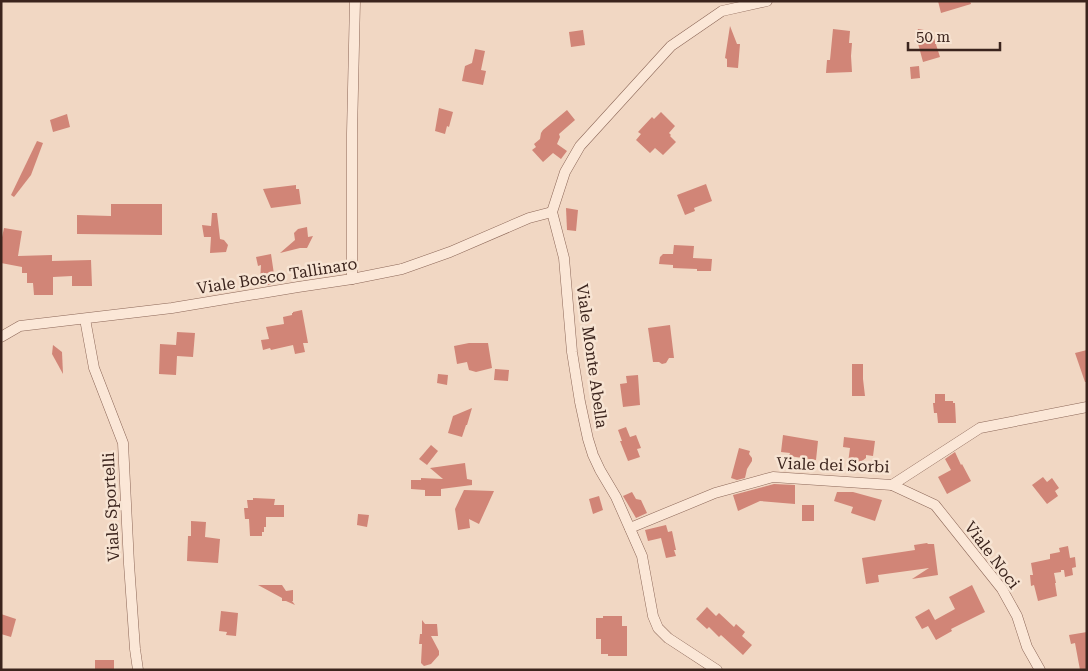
<svg xmlns="http://www.w3.org/2000/svg" width="1088" height="671" font-family="'Roboto Serif',serif">
  <style>
    .building { fill: #d18577 }
    .lines { fill: none; stroke-linecap: round; stroke-linejoin: round }
    .street-casing { stroke: #8c6758; stroke-width: 11 }
    .street { stroke: #fbe7d7; stroke-width: 10 }
    .labels { text-anchor: middle; dominant-baseline: central; stroke-width: 5; stroke-linejoin: round; paint-order: stroke }
    .street-label { font-size: 16px; fill: #3b241d; stroke: #f7e4d3 }
  </style>
  <rect width="100%" height="100%" fill="#f1d7c3"/>
  <!-- building -->
  <g class="building">
    <path d="M 938,1 L 970,1 L 971,4 L 941,13 Z"/>
    <path d="M 730,26 L 737,44 L 740,44 L 738,68 L 727,67 L 727,59 L 725,58 Z"/>
    <path d="M 833,29 L 850,31 L 849,43 L 852,43 L 851,56 L 852,72 L 826,73 L 827,60 L 830,60 Z"/>
    <path d="M 918,29 L 924,30 L 929,36 L 933,35 L 940,57 L 923,62 L 916,36 Z"/>
    <path d="M 583,30 L 585,45 L 571,47 L 569,32 Z"/>
    <path d="M 475,49 L 485,51 L 481,70 L 486,71 L 483,85 L 462,81 L 465,66 L 472,63 Z"/>
    <path d="M 919,66 L 920,78 L 911,79 L 910,67 Z"/>
    <path d="M 439,108 L 453,112 L 449,127 L 447,126 L 445,134 L 435,131 Z"/>
    <path d="M 567,110 L 575,120 L 559,134 L 560,137 L 557,144 L 567,151 L 561,159 L 553,153 L 543,162 L 532,150 L 536,147 L 534,144 L 540,139 L 541,133 L 543,130 Z"/>
    <path d="M 661,112 L 675,126 L 669,133 L 671,135 L 670,136 L 676,142 L 663,155 L 655,148 L 650,153 L 636,140 L 641,134 L 638,132 L 652,117 L 654,119 Z"/>
    <path d="M 67,114 L 70,127 L 53,132 L 50,120 Z"/>
    <path d="M 37,141 L 43,143 L 31,175 L 14,197 L 11,195 Z"/>
    <path d="M 706,184 L 712,201 L 694,208 L 695,211 L 685,215 L 677,195 Z"/>
    <path d="M 296,185 L 296,189 L 299,189 L 301,204 L 271,208 L 263,189 Z"/>
    <path d="M 111,204 L 162,204 L 162,235 L 77,234 L 77,215 L 111,216 Z"/>
    <path d="M 566,208 L 578,210 L 576,231 L 567,230 Z"/>
    <path d="M 212,213 L 217,213 L 220,239 L 224,240 L 228,245 L 226,252 L 210,253 L 211,237 L 204,237 L 202,225 L 211,226 Z"/>
    <path d="M 307,227 L 308,237 L 313,236 L 307,248 L 300,248 L 280,253 L 295,240 L 294,233 L 298,229 Z"/>
    <path d="M 4,228 L 22,231 L 18,256 L 52,255 L 52,261 L 91,260 L 92,286 L 72,286 L 72,276 L 53,277 L 53,295 L 34,295 L 33,283 L 27,283 L 27,273 L 22,273 L 22,267 L 1,263 L 1,242 Z"/>
    <path d="M 674,245 L 694,246 L 693,258 L 712,259 L 711,271 L 697,271 L 697,269 L 673,268 L 673,265 L 659,264 L 660,257 L 663,254 L 673,254 Z"/>
    <path d="M 271,254 L 275,281 L 271,285 L 268,285 L 260,281 L 261,265 L 258,266 L 256,257 Z"/>
    <path d="M 302,310 L 308,343 L 303,343 L 305,352 L 295,354 L 293,345 L 271,350 L 270,348 L 263,350 L 261,340 L 269,339 L 266,327 L 284,324 L 283,317 L 292,315 L 292,313 L 293,313 L 293,312 Z"/>
    <path d="M 670,325 L 674,358 L 669,358 L 666,363 L 662,364 L 659,362 L 653,362 L 648,328 Z"/>
    <path d="M 177,332 L 195,333 L 193,357 L 177,356 L 176,375 L 159,374 L 160,344 L 176,345 Z"/>
    <path d="M 469,343 L 488,343 L 492,368 L 476,372 L 469,370 L 467,362 L 457,364 L 454,346 Z"/>
    <path d="M 53,345 L 62,352 L 63,374 L 52,354 Z"/>
    <path d="M 1087,350 L 1087,382 L 1085,382 L 1075,353 Z"/>
    <path d="M 852,364 L 863,364 L 863,379 L 865,396 L 852,396 Z"/>
    <path d="M 495,369 L 509,370 L 508,381 L 494,380 Z"/>
    <path d="M 438,374 L 448,375 L 447,385 L 437,383 Z"/>
    <path d="M 638,375 L 640,405 L 623,407 L 620,384 L 627,383 L 626,376 Z"/>
    <path d="M 935,394 L 945,394 L 945,401 L 953,401 L 953,403 L 955,403 L 956,423 L 938,423 L 937,413 L 934,413 L 933,403 L 935,403 Z"/>
    <path d="M 472,408 L 467,425 L 466,425 L 462,437 L 448,433 L 453,416 Z"/>
    <path d="M 626,427 L 630,437 L 636,435 L 641,448 L 637,449 L 640,457 L 628,461 L 620,441 L 622,441 L 618,430 Z"/>
    <path d="M 783,435 L 818,441 L 816,460 L 789,456 L 790,453 L 781,452 Z"/>
    <path d="M 844,437 L 875,441 L 873,456 L 866,455 L 866,458 L 859,463 L 848,463 L 850,448 L 843,447 Z"/>
    <path d="M 431,445 L 438,451 L 427,465 L 419,459 Z"/>
    <path d="M 739,448 L 750,451 L 749,454 L 752,458 L 752,461 L 747,469 L 745,478 L 737,480 L 731,478 Z"/>
    <path d="M 955,452 L 961,465 L 962,464 L 971,481 L 947,494 L 938,477 L 951,470 L 945,459 Z"/>
    <path d="M 465,463 L 467,479 L 472,480 L 472,485 L 441,489 L 441,496 L 425,496 L 425,490 L 411,489 L 411,480 L 421,480 L 421,478 L 443,479 L 430,468 Z"/>
    <path d="M 1043,477 L 1047,482 L 1052,478 L 1059,488 L 1055,491 L 1058,496 L 1047,504 L 1032,485 Z"/>
    <path d="M 774,484 L 795,485 L 795,504 L 760,501 L 738,511 L 733,495 Z"/>
    <path d="M 464,490 L 494,491 L 479,524 L 469,519 L 470,528 L 458,530 L 455,509 Z"/>
    <path d="M 632,492 L 636,499 L 641,500 L 647,513 L 636,518 L 623,496 Z"/>
    <path d="M 837,492 L 853,492 L 882,500 L 875,521 L 851,513 L 853,507 L 834,501 Z"/>
    <path d="M 599,496 L 603,510 L 593,514 L 589,499 Z"/>
    <path d="M 253,498 L 275,499 L 274,505 L 284,505 L 284,517 L 266,517 L 266,527 L 264,527 L 264,532 L 262,532 L 262,536 L 250,536 L 249,519 L 245,519 L 244,508 L 248,508 L 247,500 L 253,500 Z"/>
    <rect x="802" y="505" width="12" height="16"/>
    <path d="M 358,514 L 369,515 L 367,527 L 357,525 Z"/>
    <path d="M 191,521 L 206,522 L 205,537 L 220,539 L 218,563 L 187,561 L 188,536 L 191,536 Z"/>
    <path d="M 666,525 L 668,532 L 672,531 L 676,550 L 674,550 L 676,556 L 666,558 L 661,538 L 648,541 L 645,530 Z"/>
    <path d="M 927,543 L 928,544 L 934,544 L 938,575 L 912,579 L 929,568 L 878,575 L 879,582 L 866,584 L 862,558 L 915,550 L 914,545 Z"/>
    <path d="M 1068,546 L 1070,558 L 1075,557 L 1076,567 L 1072,568 L 1073,575 L 1065,577 L 1064,570 L 1061,570 L 1061,572 L 1054,573 L 1056,583 L 1055,583 L 1057,596 L 1038,601 L 1034,585 L 1031,586 L 1030,575 L 1033,575 L 1031,563 L 1050,559 L 1050,554 L 1060,552 L 1059,548 Z"/>
    <path d="M 258,585 L 282,585 L 286,591 L 293,590 L 293,601 L 292,601 L 295,605 L 286,601 L 282,601 L 282,598 Z"/>
    <path d="M 972,585 L 985,612 L 951,629 L 952,631 L 936,640 L 928,626 L 922,629 L 915,617 L 929,609 L 935,620 L 955,609 L 949,597 Z"/>
    <path d="M 707,607 L 716,616 L 719,613 L 734,627 L 736,624 L 745,632 L 742,636 L 752,645 L 743,655 L 721,635 L 719,637 L 709,627 L 707,629 L 696,619 Z"/>
    <path d="M 221,611 L 238,613 L 236,636 L 226,635 L 227,632 L 219,631 Z"/>
    <path d="M 1,614 L 16,619 L 11,637 L 1,634 Z"/>
    <path d="M 603,616 L 622,616 L 622,626 L 627,626 L 627,656 L 608,656 L 608,654 L 601,654 L 601,639 L 596,639 L 596,618 L 603,618 Z"/>
    <path d="M 422,620 L 425,624 L 437,624 L 438,636 L 431,636 L 439,651 L 439,655 L 431,664 L 424,666 L 421,663 L 422,644 L 419,644 L 420,634 L 422,634 Z"/>
    <path d="M 1087,632 L 1087,670 L 1080,670 L 1075,643 L 1071,644 L 1069,635 Z"/>
    <rect x="95" y="660" width="19" height="10"/>
  </g>
  <g class="lines">
    <!-- street casing -->
    <g class="street-casing">
      <g id="street">
        <path d="M 552,212 L 564,258 L 572,352 L 580,402 L 588,439 L 593,455 L 600,470 L 616,497 L 642,556 L 653,616 L 658,628 L 668,638 L 717,670"/>
        <path d="M 552,212 L 565,172 L 580,146 L 671,46 L 722,11 L 767,1"/>
        <path d="M 352,279 L 352,133 L 355,1"/>
        <path d="M 85,319 L 94,368 L 123,443 L 129,564 L 135,649 L 138,670"/>
        <path d="M 1,337 L 20,326 L 172,308 L 298,287 L 352,279 L 402,269 L 450,252 L 529,218 L 552,212"/>
        <path d="M 892,485 L 935,505 L 1002,589 L 1017,616 L 1027,647 L 1040,670"/>
        <path d="M 630,528 L 715,493 L 773,477 L 892,485 L 980,428 L 1087,407"/>
      </g>
    </g>
    <!-- street -->
    <use href="#street" class="street"/>
  </g>
  <g class="labels">
    <!-- street labels -->
    <g class="street-label">
      <text transform="translate(277 276) rotate(-9)">Viale Bosco Tallinaro</text>
      <text transform="translate(592 356) rotate(82)">Viale Monte Abella</text>
      <text transform="translate(833 465) rotate(2)">Viale dei Sorbi</text>
      <text transform="translate(111 507) rotate(-93)">Viale Sportelli</text>
      <text transform="translate(992 555) rotate(53)">Viale Noci</text>
    </g>
  </g>
  <!-- border -->
  <rect width="1088" height="671" fill="none" stroke="#3b241d" stroke-width="5"/>
  <!-- scale -->
  <path d="M908 42v8h92v-8" fill="none" stroke="#3b241d" stroke-width="2.5"/>
  <text x="916" y="42" font-size="15" fill="#3b241d" stroke="#f7e4d3" stroke-width="4" paint-order="stroke">50 m</text>
</svg>
